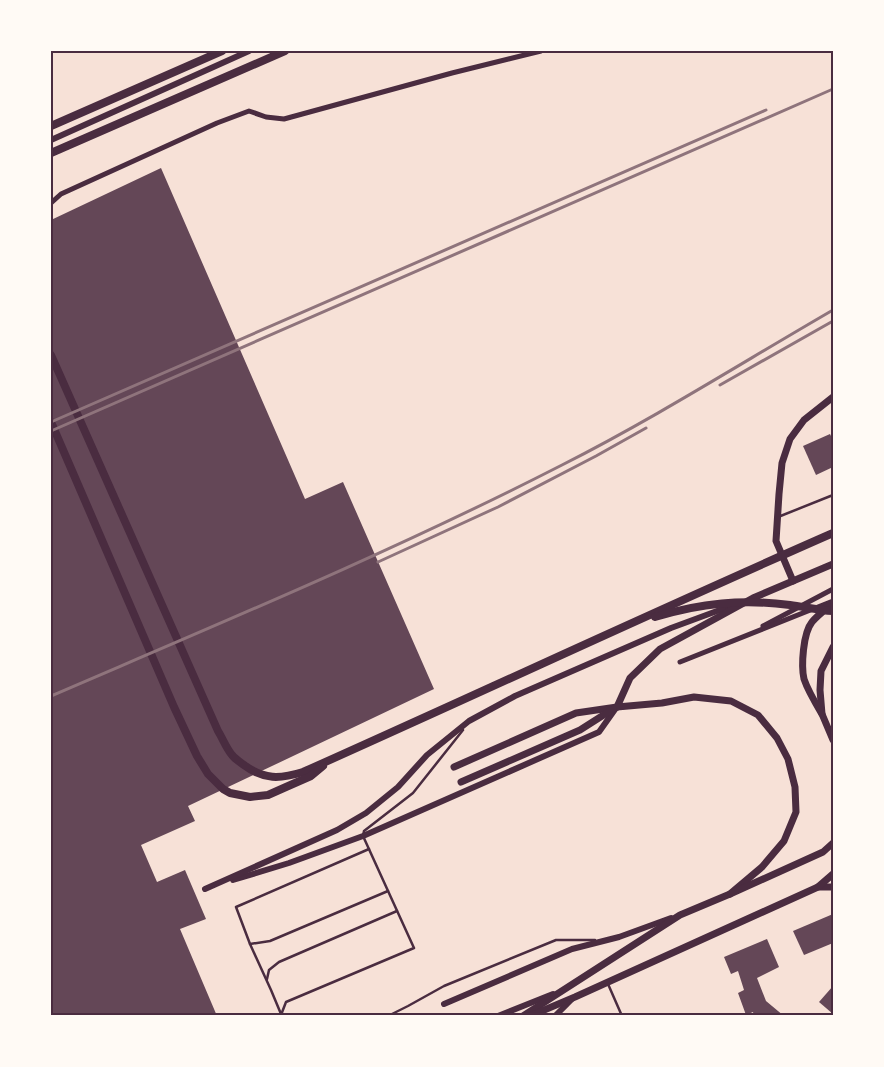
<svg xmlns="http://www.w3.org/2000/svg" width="884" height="1067" font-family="Commissioner,sans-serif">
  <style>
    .building { fill: #644757 }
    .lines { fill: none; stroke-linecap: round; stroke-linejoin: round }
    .service { stroke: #4a2c40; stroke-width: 2.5 }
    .minor { stroke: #4a2c40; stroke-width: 5 }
    .tertiary { stroke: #4a2c40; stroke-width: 6 }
    .secondary { stroke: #4a2c40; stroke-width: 7 }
    .trunk { stroke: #4a2c40; stroke-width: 8 }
    .rail { stroke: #8f747c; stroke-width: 3 }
    .neatline { fill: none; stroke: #4a2c40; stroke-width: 2 }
  </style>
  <rect width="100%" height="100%" fill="#f7e1d7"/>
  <!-- building -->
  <g class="building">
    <path d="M 161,168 L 305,499 L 343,482 L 434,689 L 188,806 L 195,821 L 141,845 L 157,882 L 185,870 L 206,919 L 180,929 L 217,1016 L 51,1016 L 51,220 Z"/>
    <path d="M 830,434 L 833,440 L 833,467 L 816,475 L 803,446 Z"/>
    <path d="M 833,914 L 833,943 L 804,955 L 793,931 Z"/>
    <path d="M 767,939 L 779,967 L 757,978 L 766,1001 L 784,1016 L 754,1016 L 753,1012 L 746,1015 L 738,993 L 744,990 L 738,971 L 731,974 L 724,957 Z"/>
    <path d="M 833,986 L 833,1014 L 819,1002 Z"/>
  </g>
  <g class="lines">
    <!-- service -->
    <g class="service">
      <path d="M 778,517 L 833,495"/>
      <path d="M 250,944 L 270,941 L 388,891"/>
      <path d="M 267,979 L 269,970 L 279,962 L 397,911"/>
      <path d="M 608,984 L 622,1016"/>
      <path d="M 281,1014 L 271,990 L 250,944 L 236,907 L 369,849"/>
      <path d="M 281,1015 L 286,1002 L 414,948 L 363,836 L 364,831 L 413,793 L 463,730"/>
      <path d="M 388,1016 L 408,1006 L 444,986 L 556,940 L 595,940"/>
    </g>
    <!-- minor -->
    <g class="minor">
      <path d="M 51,203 L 61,194 L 217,123 L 249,111 L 266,117 L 284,119 L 452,73 L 541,51"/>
      <path d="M 763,626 L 833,589"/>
      <path d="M 680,662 L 833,601"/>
    </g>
    <!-- tertiary -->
    <g class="tertiary">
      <path d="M 51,140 L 249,51"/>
      <path d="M 233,880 L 289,863 L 363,836 L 599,732 L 616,708"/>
      <path d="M 205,889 L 337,830 L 366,813 L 398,787 L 427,755 L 469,721 L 515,696 L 671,628 L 736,604"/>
      <path d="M 444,1004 L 572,949 L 619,937 L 671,918"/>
      <path d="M 498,1016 L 553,994"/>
      <path d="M 555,1016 L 572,999"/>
    </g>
    <!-- secondary -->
    <g class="secondary">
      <path d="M 793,581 L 776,541 L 779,494 L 782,463 L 790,439 L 804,420 L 833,397"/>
      <path d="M 833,647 L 821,671 L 820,690 L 822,714 L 833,740"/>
      <path d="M 617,707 L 630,678 L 660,649 L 753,598 L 833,564"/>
      <path d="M 822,714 C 816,704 808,691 804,679 C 801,666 803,633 812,622 C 818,615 826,609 833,603"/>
      <path d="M 454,767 L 576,713 L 617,707 L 662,703 L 694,697 L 731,701 L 758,715 L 777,738 L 788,759 L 795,787 L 796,812 L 784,841 L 762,867 L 730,894"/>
      <path d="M 461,782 L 580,730 L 613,709"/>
      <path d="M 818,887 L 833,887"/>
      <path d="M 523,1016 L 680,915 L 730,894 L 823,852 L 833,843"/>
      <path d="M 530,1016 L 575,997 L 818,887 L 833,874"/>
    </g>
    <!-- trunk -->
    <g class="trunk">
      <path d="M 51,126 L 222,51"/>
      <path d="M 51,153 L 285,51"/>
      <path d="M 51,355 L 218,731 C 223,739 226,748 232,755 C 235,759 240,762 244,765 C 264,780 280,779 303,772 C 480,693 655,611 833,533"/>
      <path d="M 51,422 L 174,707 L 197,756 L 208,774 L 223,789 L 230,793 L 250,797 L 268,795 L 286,787 L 311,776 L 323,766"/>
      <path d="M 655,617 C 701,603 742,599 790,605 C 805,607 818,610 833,611"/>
    </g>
    <!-- rail -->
    <g class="rail">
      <path d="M 720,385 L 833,321"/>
      <path d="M 51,422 L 766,110"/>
      <path d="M 51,431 L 833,89"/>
      <path d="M 378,562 L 498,507 L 596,456 L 646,428"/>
      <path d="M 51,696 C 223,622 396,550 562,465 C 655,418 743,362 833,310"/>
    </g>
  </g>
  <!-- border -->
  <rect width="884" height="1067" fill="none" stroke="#fffaf5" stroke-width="105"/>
  <rect x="52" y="52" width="780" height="962" class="neatline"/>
</svg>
